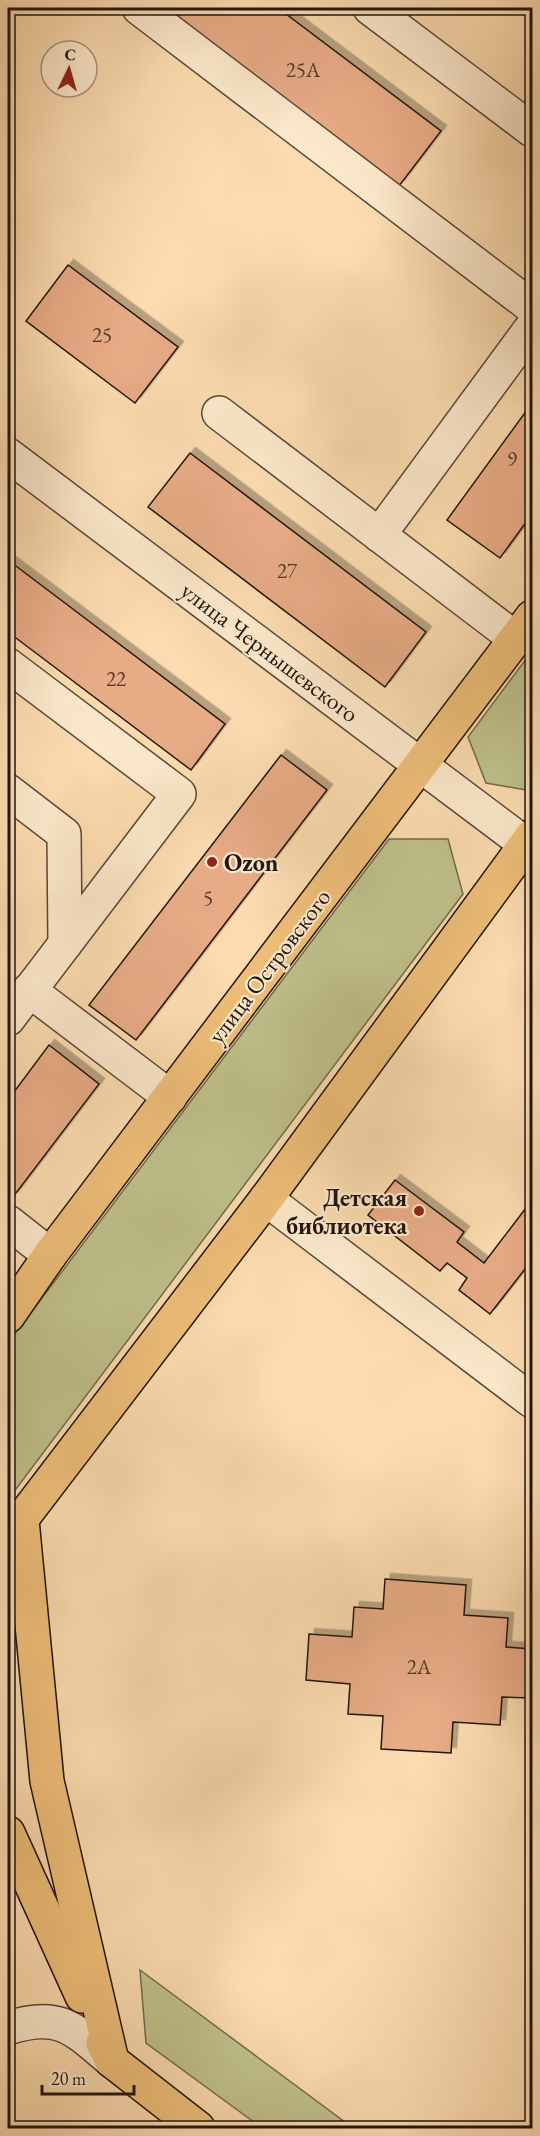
<svg xmlns="http://www.w3.org/2000/svg" width="540" height="2136" font-family="'EB Garamond',serif">
  <style>
    .green { fill: #bfc08a; stroke: #706a4c; stroke-width: 1.5 }
    .building { fill: #e7ab86; stroke: #21140e; stroke-width: 1.5; filter: url(#shadow) }
    .lines { fill: none; stroke-linecap: round; stroke-linejoin: round }
    .minor-casing { stroke: #584636; stroke-width: 36 }
    .major-casing { stroke: #21140e; stroke-width: 36 }
    .minor { stroke: #fce8cb; stroke-width: 33 }
    .major { stroke: #eebe78; stroke-width: 33 }
    .poi-dot { fill: #8f2418; stroke: #fce8cb; stroke-width: 2 }
    .labels { text-anchor: middle; dominant-baseline: central; stroke-width: 4.5; stroke-linejoin: round; paint-order: stroke }
    .number-label { font-size: 21px; fill: #523a2c }
    .street-label { font-size: 24px; fill: #21140e; stroke: #fce8cb }
    .poi-label { font-size: 24px; font-weight: bold; fill: #21140e; stroke: #fce8cb; text-anchor: start }
  </style>
  <defs>
    <filter id="shadow"><feDropShadow dx="5.5" dy="-5.5" stdDeviation="0" flood-color="#0004"/></filter>
  </defs>
  <rect width="100%" height="100%" fill="#fbdbaf"/>
  <filter id="stains"><feTurbulence type="fractalNoise" baseFrequency=".00333" numOctaves="4"/><feColorMatrix values="0 0 0 0 .2 0 0 0 0 .09 0 0 0 0 .02 0 0 0 .5 -.17"/></filter>
  <radialGradient id="worn" r=".72"><stop offset=".6" stop-color="#630" stop-opacity="0"/><stop offset="1" stop-color="#630" stop-opacity=".3"/></radialGradient>
  <!-- green -->
  <g class="green">
    <path d="M 532,651 L 532,791 L 486,783 L 468,737 Z"/>
    <path d="M 389,839 L 448,839 L 463,894 L 16,1489 L 8,1488 L 8,1343 Z"/>
    <path d="M 140,1970 L 353,2128 L 262,2128 L 146,2043 Z"/>
  </g>
  <!-- building -->
  <g class="building">
    <path d="M 165,8 L 278,8 L 441,131 L 399,186 Z"/>
    <path d="M 68,265 L 178,347 L 135,403 L 26,321 Z"/>
    <path d="M 532,403 L 532,514 L 500,558 L 447,520 Z"/>
    <path d="M 190,453 L 426,632 L 385,687 L 148,507 Z"/>
    <path d="M 8,560 L 225,724 L 191,770 L 8,632 Z"/>
    <path d="M 281,755 L 327,790 L 136,1040 L 89,1005 Z"/>
    <path d="M 49,1045 L 99,1084 L 13,1197 L 8,1193 L 8,1100 Z"/>
    <path d="M 395,1180 L 464,1232 L 457,1242 L 484,1263 L 532,1200 L 532,1260 L 490,1314 L 459,1290 L 467,1278 L 447,1263 L 440,1271 L 368,1215 Z"/>
    <path d="M 385,1579 L 466,1585 L 464,1615 L 508,1618 L 506,1647 L 532,1649 L 529,1698 L 502,1697 L 500,1725 L 453,1722 L 451,1753 L 381,1749 L 383,1716 L 348,1714 L 350,1684 L 306,1680 L 309,1634 L 352,1637 L 354,1607 L 383,1609 Z"/>
  </g>
  <g class="lines">
    <!-- minor casing -->
    <g class="minor-casing">
      <g id="minor">
        <path d="M 139,8 L 532,307"/>
        <path d="M 370,8 L 532,130"/>
        <path d="M 219,413 L 516,639"/>
        <path d="M 8,455 L 532,849"/>
        <path d="M 379,535 L 532,327"/>
        <path d="M 8,665 L 179,794 L 8,1019"/>
        <path d="M 8,791 L 64,834 L 65,944"/>
        <path d="M 29,990 L 170,1097"/>
        <path d="M 266,1199 L 532,1401"/>
        <path d="M 8,1222 L 50,1255"/>
        <path d="M 8,2028 C 60,2011 74,2029 112,2061"/>
      </g>
    </g>
    <!-- major casing -->
    <g class="major-casing">
      <g id="major">
        <path d="M 8,1316 L 50,1255 L 532,617"/>
        <path d="M 22,1520 L 47,1781 L 112,2061"/>
        <path d="M 8,1537 L 266,1199 L 532,836"/>
        <path d="M 8,1833 L 82,1996"/>
        <path d="M 103,2043 L 112,2061 L 198,2128"/>
      </g>
    </g>
    <!-- minor -->
    <use href="#minor" class="minor"/>
    <!-- major -->
    <use href="#major" class="major"/>
  </g>
  <!-- markers -->
  <g class="poi-dot">
    <circle cx="212" cy="862" r="6"/>
    <circle cx="419" cy="1211" r="6"/>
  </g>
  <g class="labels">
    <!-- number labels -->
    <g class="number-label">
      <text x="303" y="69">25А</text>
      <text x="102" y="334">25</text>
      <text x="512" y="458">9</text>
      <text x="287" y="570">27</text>
      <text x="116" y="678">22</text>
      <text x="208" y="897">5</text>
      <text x="419" y="1666">2А</text>
    </g>
    <!-- street labels -->
    <g class="street-label">
      <text transform="translate(270 652) rotate(37)">улица Чернышевского</text>
      <text transform="translate(269 966) rotate(-53)">улица Островского</text>
    </g>
    <!-- poi labels -->
    <g class="poi-label">
      <text x="224" y="862">Ozon</text>
      <text x="407" y="1197" text-anchor="end">Детская<tspan x="407" dy="28">библиотека</tspan></text>
    </g>
  </g>
  <!-- margin -->
  <rect width="540" height="2136" fill="none" stroke="#fbdbaf" stroke-width="30"/>
  <rect x="9" y="9" width="522" height="2118" fill="none" stroke="#21140e" stroke-width="3"/>
  <rect x="15" y="15" width="510" height="2106" fill="none" stroke="#21140e" stroke-width="1.5"/>
  <!-- north arrow -->
  <g transform="translate(69 69) rotate(5)"><circle r="28" fill="#fce8cb" stroke="#a4937f" stroke-width="1.5"/>
  <path d="M0-4.5L10 22L0 15L-10 22Z" fill="#8f2418"/>
  <text y="-9" font-size="16" font-weight="bold" text-anchor="middle" fill="#21140e">С</text>
  </g>
  <!-- scale -->
  <path d="M42 2085v9h92v-9" fill="none" stroke="#21140e" stroke-width="3"/>
  <text x="51" y="2085" font-size="18" fill="#21140e" stroke="#fce8cb" stroke-width="4.5" paint-order="stroke">20 m</text>
  <rect width="100%" height="100%" filter="url(#stains)"/>
  <rect width="100%" height="100%" fill="url(#worn)"/>
</svg>
